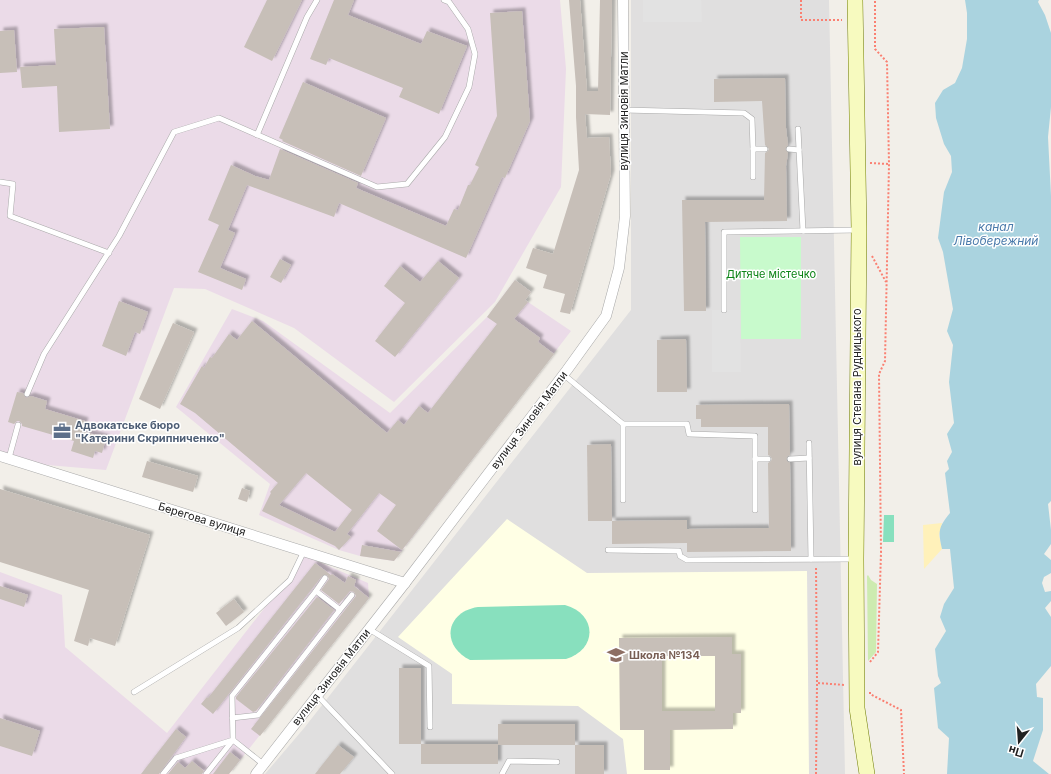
<svg xmlns="http://www.w3.org/2000/svg" width="1051" height="774" font-family="Inter,sans-serif">
  <style>
    .residential { fill: #e0dfdf }
    .industrial { fill: #ebdbe8 }
    .education { fill: #ffffe5 }
    .grass { fill: #cdebb0 }
    .sand { fill: #fff1ba }
    .park { fill: #c8facc }
    .pitch { fill: #88e0be }
    .parking { fill: #e2e2e2 }
    .water { fill: #aad3df }
    .building { fill: #c7bfb8; fill-rule: evenodd; filter: url(#shadow) }
    .lines { fill: none; stroke-linecap: round; stroke-linejoin: round }
    .lane-casing { stroke: #a9a9a9; stroke-width: 6 }
    .street-casing { stroke: #a9a9a9; stroke-width: 11 }
    .secondary-casing { stroke: #707d05; stroke-width: 16 }
    .path { stroke: #fa8072; stroke-width: 2; stroke-dasharray: 2 2; stroke-linecap: butt }
    .lane { stroke: #fff; stroke-width: 5 }
    .street { stroke: #fff; stroke-width: 10 }
    .secondary { stroke: #f7fabf; stroke-width: 15 }
    .labels { text-anchor: middle; dominant-baseline: central; stroke-width: 3; stroke-linejoin: round; paint-order: stroke }
    .street-label { font-size: 11px; fill: #222; stroke: #fff }
    .park-label { font-size: 11px; fill: #0c8416; stroke: #fff }
    .service-label { font-size: 11px; font-weight: bold; fill: #4e5e75; stroke: #fff; text-anchor: start }
    .education-label { font-size: 11px; font-weight: bold; fill: #785e54; stroke: #fff; text-anchor: start }
    .water-label { font-size: 12px; font-style: italic; fill: #4a7aab; stroke: #fff }
  </style>
  <defs>
    <filter id="shadow"><feDropShadow dx="3.5" dy="-3.5" stdDeviation="1" flood-color="#0004"/></filter>
  </defs>
  <rect width="100%" height="100%" fill="#f2efe9"/>
  <!-- residential -->
  <path class="residential" d="M 631,0 L 829,0 L 845,774 L 265,774 L 305,727 L 631,310 Z"/>
  <!-- industrial -->
  <g class="industrial">
    <path d="M 0,0 L 560,0 L 566,69 L 561,187 L 495,302 L 394,402 L 294,328 L 205,289 L 174,288 L 106,470 L 0,461 Z"/>
    <path d="M 515,280 L 531,292 L 525,300 L 571,331 L 394,561 L 360,556 L 339,550 L 259,515 L 270,484 L 176,407 L 232,309 L 263,321 L 390,413 L 487,317 Z"/>
    <path d="M 305,556 L 368,583 L 369,598 L 229,774 L 0,774 L 0,572 L 62,595 L 65,647 L 167,733 Z"/>
  </g>
  <!-- education -->
  <path class="education" d="M 507,519 L 587,573 L 807,571 L 809,774 L 627,774 L 623,739 L 578,706 L 452,704 L 452,674 L 398,637 Z"/>
  <!-- grass -->
  <path class="grass" d="M 868,575 L 871,580 L 877,584 L 876,652 L 868,661 L 867,576 Z"/>
  <!-- sand -->
  <path class="sand" d="M 942,523 L 939,535 L 942,549 L 924,569 L 923,525 Z"/>
  <!-- park -->
  <path class="park" d="M 740,237 L 801,237 L 801,339 L 741,339 Z"/>
  <!-- pitch -->
  <g class="pitch">
    <path d="M 884,515 L 894,515 L 894,542 L 883,542 Z"/>
    <path d="M 565,605 C 597,614 598,649 566,659 L 470,660 C 441,646 445,612 478,607 Z"/>
  </g>
  <!-- parking -->
  <g class="parking">
    <path d="M 643,0 L 701,0 L 702,22 L 643,22 Z"/>
    <path d="M 712,310 L 740,310 L 741,372 L 712,372 Z"/>
  </g>
  <!-- water -->
  <path class="water" d="M 965,0 L 1039,0 L 1038,2 L 1045,15 L 1051,33 L 1051,107 L 1048,137 L 1051,196 L 1051,501 L 1048,504 L 1051,530 L 1051,544 L 1044,554 L 1051,560 L 1051,573 L 1044,577 L 1042,583 L 1045,592 L 1051,591 L 1051,601 L 1045,608 L 1051,617 L 1051,666 L 1036,684 L 1037,697 L 1043,698 L 1043,730 L 1033,761 L 1049,774 L 947,774 L 949,738 L 938,728 L 934,688 L 941,683 L 938,676 L 935,649 L 946,631 L 940,617 L 944,604 L 954,588 L 950,549 L 942,549 C 938,531 938,528 950,513 L 945,473 L 949,469 L 947,461 L 952,452 L 947,434 L 954,423 L 949,382 L 953,345 L 947,331 L 953,309 L 943,252 L 938,238 L 944,192 L 952,172 L 951,156 L 944,144 L 936,118 L 935,103 L 943,90 L 955,83 L 962,68 L 967,39 L 967,13 Z"/>
  <!-- building -->
  <g class="building">
    <path d="M 267,0 L 302,0 L 272,61 L 244,47 Z"/>
    <path d="M 334,0 L 354,0 L 348,15 L 421,44 L 427,31 L 467,46 L 439,114 L 399,97 L 403,88 L 329,58 L 326,65 L 310,59 Z"/>
    <path d="M 569,0 L 580,0 L 587,91 L 598,91 L 600,0 L 612,0 L 610,115 L 585,114 L 587,138 L 609,137 L 611,174 L 570,314 L 560,312 L 565,294 L 543,288 L 547,275 L 526,268 L 533,248 L 553,254 L 579,170 L 576,117 L 576,86 Z"/>
    <path d="M 522,11 L 530,121 L 505,178 L 502,177 L 466,258 L 339,203 L 334,217 L 247,185 L 228,230 L 235,233 L 220,268 L 246,279 L 242,290 L 198,272 L 219,225 L 208,220 L 231,165 L 255,176 L 269,180 L 280,149 L 358,183 L 356,188 L 446,226 L 454,209 L 458,210 L 468,185 L 470,185 L 479,167 L 475,165 L 497,116 L 490,13 Z"/>
    <path d="M 104,27 L 110,129 L 59,132 L 57,86 L 22,88 L 20,67 L 56,65 L 54,29 Z"/>
    <path d="M 14,30 L 17,72 L 0,73 L 0,31 Z"/>
    <path d="M 785,78 L 786,128 L 788,145 L 785,149 L 788,153 L 786,166 L 787,221 L 705,222 L 706,311 L 684,311 L 682,200 L 764,200 L 765,153 L 768,151 L 769,149 L 765,145 L 762,101 L 714,102 L 714,79 Z"/>
    <path d="M 303,82 L 386,118 L 361,176 L 282,141 L 283,140 L 279,138 Z"/>
    <path d="M 280,259 L 291,265 L 281,283 L 270,277 Z"/>
    <path d="M 438,261 L 459,278 L 395,357 L 375,341 L 405,303 L 384,286 L 400,266 L 420,282 Z"/>
    <path d="M 515,280 L 531,292 L 525,300 L 528,302 L 514,319 L 540,338 L 538,342 L 554,354 L 402,550 L 377,531 L 396,505 L 379,493 L 347,534 L 351,537 L 339,550 L 335,546 L 262,511 L 271,493 L 270,492 L 278,483 L 195,413 L 180,404 L 202,366 L 204,368 L 210,357 L 212,358 L 229,334 L 237,340 L 252,321 L 387,433 L 398,420 L 404,425 L 419,406 L 428,413 L 497,324 L 487,317 ZM 306,473 L 352,510 L 335,532 L 279,505 Z"/>
    <path d="M 119,301 L 148,312 L 140,334 L 135,332 L 126,356 L 102,346 Z"/>
    <path d="M 173,323 L 194,332 L 160,409 L 139,399 Z"/>
    <path d="M 686,339 L 687,392 L 657,392 L 657,340 Z"/>
    <path d="M 17,392 L 23,393 L 26,398 L 31,396 L 47,401 L 45,409 L 85,421 L 82,431 L 106,438 L 102,453 L 95,451 L 93,458 L 71,451 L 74,441 L 22,426 L 22,424 L 19,421 L 17,421 L 14,424 L 8,422 Z"/>
    <path d="M 789,404 L 790,455 L 788,456 L 786,459 L 787,461 L 790,463 L 791,551 L 687,552 L 687,543 L 612,544 L 612,521 L 687,520 L 687,529 L 769,528 L 768,463 L 771,461 L 772,459 L 770,456 L 768,455 L 768,427 L 701,427 L 701,419 L 696,419 L 696,405 Z"/>
    <path d="M 611,444 L 612,521 L 588,521 L 587,445 Z"/>
    <path d="M 147,461 L 198,476 L 193,492 L 142,477 Z"/>
    <path d="M 242,488 L 250,491 L 247,502 L 238,499 Z"/>
    <path d="M 0,489 L 150,535 L 115,646 L 90,638 L 88,646 L 74,641 L 89,590 L 0,562 Z"/>
    <path d="M 362,545 L 401,552 L 394,561 L 360,556 Z"/>
    <path d="M 315,563 L 331,575 L 332,574 L 345,583 L 348,576 L 356,580 L 354,586 L 369,598 L 260,736 L 251,729 L 356,596 L 354,592 L 350,591 L 339,604 L 321,590 L 329,579 L 327,575 L 322,576 L 213,714 L 201,704 L 207,697 L 208,698 Z"/>
    <path d="M 0,586 L 28,595 L 24,607 L 0,599 Z"/>
    <path d="M 317,597 L 334,610 L 256,711 L 253,712 L 236,699 L 236,697 Z"/>
    <path d="M 234,599 L 244,612 L 226,626 L 216,613 Z"/>
    <path d="M 732,637 L 732,654 L 741,654 L 741,713 L 733,713 L 733,729 L 670,730 L 670,770 L 644,770 L 644,730 L 620,730 L 619,638 ZM 662,656 L 715,656 L 715,711 L 662,711 Z"/>
    <rect x="399" y="668" width="22" height="76"/>
    <path d="M 0,718 L 40,731 L 32,756 L 0,746 Z"/>
    <rect x="498" y="724" width="77" height="21"/>
    <path d="M 176,729 L 186,737 L 159,774 L 141,774 Z"/>
    <rect x="421" y="744" width="77" height="20"/>
    <path d="M 338,745 L 354,757 L 340,774 L 315,774 Z"/>
    <rect x="575" y="745" width="29" height="29"/>
    <path d="M 230,752 L 240,760 L 229,774 L 213,774 Z"/>
    <path d="M 192,761 L 204,771 L 202,774 L 168,774 L 178,762 L 185,768 Z"/>
  </g>
  <g class="lines">
    <!-- lane casing -->
    <g class="lane-casing">
      <g id="lane">
        <path d="M 624,110 L 744,113 L 752,119 L 753,149"/>
        <path d="M 798,129 L 803,231"/>
        <path d="M 257,135 L 307,17 L 317,0"/>
        <path d="M 789,149 L 799,150"/>
        <path d="M 753,177 L 753,149 L 765,149"/>
        <path d="M 0,182 L 13,184 L 10,216 L 109,253"/>
        <path d="M 724,310 L 724,232 L 858,230"/>
        <path d="M 563,374 L 623,424 L 623,500"/>
        <path d="M 27,394 L 44,354 L 119,236 L 174,132 L 219,118 L 377,187 L 407,184 L 445,137 L 469,87 L 475,54 L 468,29 L 449,2 L 444,0"/>
        <path d="M 623,424 L 687,424 L 689,434 L 755,436 L 755,510"/>
        <path d="M 809,443 L 811,559"/>
        <path d="M 9,458 L 18,425"/>
        <path d="M 755,459 L 768,459"/>
        <path d="M 790,459 L 809,458"/>
        <path d="M 608,550 L 679,551 L 680,556 L 687,560 L 855,559"/>
        <path d="M 316,591 L 325,578"/>
        <path d="M 339,611 L 352,595"/>
        <path d="M 369,629 L 429,666 L 430,727"/>
        <path d="M 134,692 L 238,628 L 290,580 L 304,551"/>
        <path d="M 317,695 L 392,774"/>
        <path d="M 163,774 L 176,758 L 233,740 L 232,696 L 316,591 L 338,608 L 339,611 L 258,715 L 232,718"/>
        <path d="M 206,774 L 233,740 L 263,764"/>
        <path d="M 502,774 L 509,761 L 557,762"/>
      </g>
    </g>
    <!-- street casing -->
    <g class="street-casing">
      <g id="street">
        <path d="M 0,456 L 405,583"/>
        <path d="M 256,774 L 405,583 L 567,370 L 606,316 L 619,268 L 625,216 L 623,0"/>
      </g>
    </g>
    <!-- secondary casing -->
    <g class="secondary-casing">
      <path id="secondary" d="M 855,0 L 859,230 L 856,559 L 857,708 L 867,774"/>
    </g>
    <!-- path -->
    <g class="path">
      <path d="M 801,0 L 801,20 L 842,20"/>
      <path d="M 870,163 L 889,164"/>
      <path d="M 872,256 L 886,282"/>
      <path d="M 870,662 L 878,652 L 881,552 L 879,374 L 885,361 L 889,164 L 887,62 L 875,49 L 875,0"/>
      <path d="M 818,683 L 845,685"/>
      <path d="M 870,692 L 870,694 L 901,710 L 904,774"/>
      <path d="M 816,774 L 817,683 L 816,567"/>
    </g>
    <!-- lane -->
    <use href="#lane" class="lane"/>
    <!-- street -->
    <use href="#street" class="street"/>
    <!-- secondary -->
    <use href="#secondary" class="secondary"/>
  </g>
  <!-- icons -->
  <defs>
    <g id="office-bare" transform="scale(1.38)"><path d="M-6-3h4V-5.5h4V-3h4V5H-6ZM-1-4.5V-3h2v-1.5ZM-6 0V1H6V0Z" fill="#5c6f8a" stroke="#fff" stroke-width="2.5" paint-order="stroke"/></g>
    <g id="school-bare" transform="scale(1.38)"><path d="M0-5L7-2L0 1L-7-2ZM-4 1L0 2.5L4 1V4Q0 6-4 4Z" fill="#8d6e63" stroke="#fff" stroke-width="2.5" paint-order="stroke"/></g>
  </defs>
  <g fill-rule="evenodd">
    <use href="#office-bare" x="62" y="431"/>
    <use href="#school-bare" x="616" y="655"/>
  </g>
  <g class="labels">
    <!-- street labels -->
    <g class="street-label">
      <text transform="translate(624 111) rotate(-90)">вулиця Зиновія Матли</text>
      <text transform="translate(857 387) rotate(-90)">вулиця Степана Рудницького</text>
      <text transform="translate(529 420) rotate(-53)">вулиця Зиновія Матли</text>
      <text transform="translate(202 519) rotate(17)">Берегова вулиця</text>
      <text transform="translate(331 677) rotate(-52)">вулиця Зиновія Матли</text>
    </g>
    <!-- park labels -->
    <g class="park-label">
      <text x="771" y="274">Дитяче містечко</text>
    </g>
    <!-- service labels -->
    <g class="service-label">
      <text x="75" y="425">Адвокатське бюро<tspan x="75" dy="13">"Катерини Скрипниченко"</tspan></text>
    </g>
    <!-- education labels -->
    <g class="education-label">
      <text x="629" y="655">Школа №134</text>
    </g>
    <!-- water labels -->
    <g class="water-label">
      <text x="996" y="226">канал<tspan x="996" dy="14">Лівобережний</tspan></text>
    </g>
  </g>
  <!-- north arrow -->
  <g transform="translate(1019 742) rotate(197)" stroke="#ffffff" stroke-width="3" paint-order="stroke">
  <path d="M0-3L7 15L0 10L-7 15Z" fill="#222222"/>
  <text y="-6" font-size="11" font-weight="bold" text-anchor="middle" fill="#222222">Пн</text>
  </g>
</svg>
